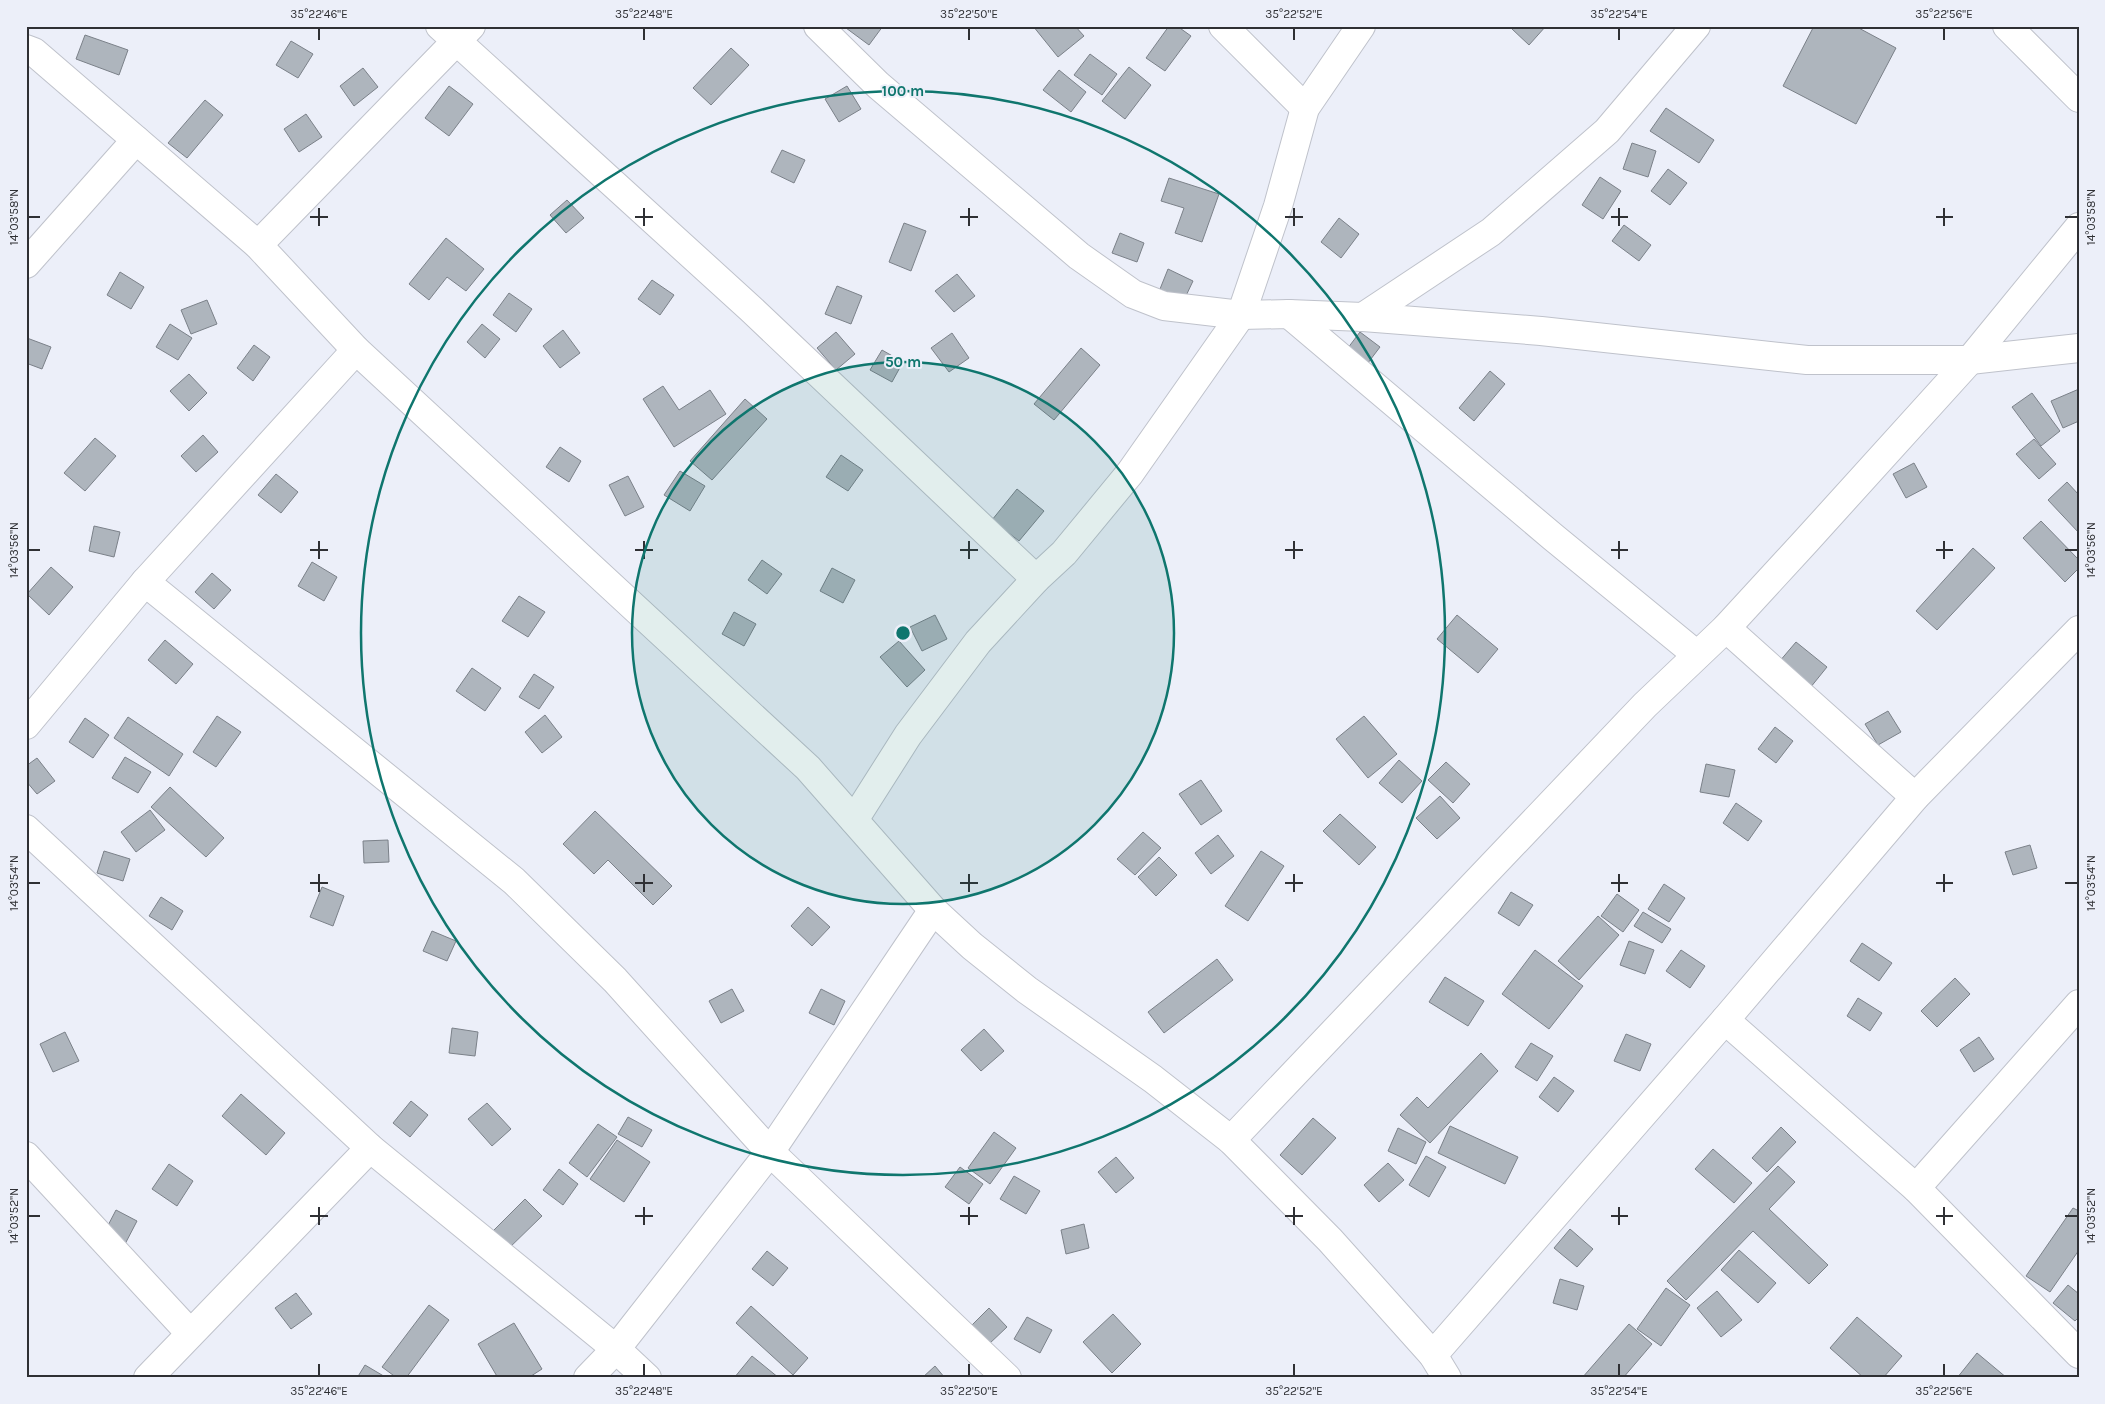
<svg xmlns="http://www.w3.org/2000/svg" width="2105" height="1404" font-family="Karla,sans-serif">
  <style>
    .building { fill: #aeb5bd; stroke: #7b8189 }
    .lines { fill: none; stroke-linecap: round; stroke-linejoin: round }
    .street-casing { stroke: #bfc2cb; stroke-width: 30 }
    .street { stroke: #fff; stroke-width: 28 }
    .ticks { fill: none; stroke: #2f3034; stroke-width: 2 }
    .ring { fill: none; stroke: #0f766e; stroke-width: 2.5 }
    .centre { fill: #0f766e; stroke: #eceff9; stroke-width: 2.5 }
    .ring-label { font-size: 15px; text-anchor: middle; font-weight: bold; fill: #0f766e; stroke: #eceff9; stroke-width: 4; stroke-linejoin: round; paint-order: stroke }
    .neatline { fill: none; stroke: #2f3034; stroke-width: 2 }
    .ticks-label { font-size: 12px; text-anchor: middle; fill: #2f3034 }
  </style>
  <rect width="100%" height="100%" fill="#eceff9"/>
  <!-- building -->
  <g class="building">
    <path d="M 848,26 L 883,26 L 869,45 L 846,28 Z"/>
    <path d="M 1033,26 L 1075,26 L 1084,36 L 1058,57 Z"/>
    <path d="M 1169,26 L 1177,26 L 1191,36 L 1165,71 L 1146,58 Z"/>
    <path d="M 1515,26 L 1546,26 L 1529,45 L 1512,29 Z"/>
    <path d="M 1814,26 L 1855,26 L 1896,48 L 1856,124 L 1783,86 Z"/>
    <path d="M 85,35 L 128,50 L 119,75 L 76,59 Z"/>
    <path d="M 291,41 L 313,54 L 298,78 L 276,65 Z"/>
    <path d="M 731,48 L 749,65 L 711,105 L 693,88 Z"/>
    <path d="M 1090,54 L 1117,74 L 1102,95 L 1074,75 Z"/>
    <path d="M 1129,67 L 1151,85 L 1125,119 L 1102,101 Z"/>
    <path d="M 363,68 L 378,87 L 354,106 L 340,86 Z"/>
    <path d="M 1059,70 L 1086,92 L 1071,112 L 1043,90 Z"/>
    <path d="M 449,86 L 473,104 L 449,136 L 425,118 Z"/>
    <path d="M 847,86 L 861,109 L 839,122 L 825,99 Z"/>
    <path d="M 205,100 L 223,115 L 187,158 L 168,143 Z"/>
    <path d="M 1666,108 L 1714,140 L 1699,163 L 1650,131 Z"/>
    <path d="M 306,114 L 322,137 L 299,152 L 284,129 Z"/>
    <path d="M 1632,143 L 1656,151 L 1648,177 L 1623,169 Z"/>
    <path d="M 782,150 L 805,160 L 794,183 L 771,172 Z"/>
    <path d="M 1668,169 L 1687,183 L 1670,205 L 1651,191 Z"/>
    <path d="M 1600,177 L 1621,191 L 1603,219 L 1582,205 Z"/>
    <path d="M 1169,178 L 1219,194 L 1202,242 L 1175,233 L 1184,208 L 1161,201 Z"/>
    <path d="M 567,200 L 584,218 L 566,233 L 550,215 Z"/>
    <path d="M 1339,218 L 1359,234 L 1341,258 L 1321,242 Z"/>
    <path d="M 904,223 L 926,231 L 911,271 L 889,262 Z"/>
    <path d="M 1624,225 L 1651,245 L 1639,261 L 1612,241 Z"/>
    <path d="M 1120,233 L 1144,243 L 1137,262 L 1112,253 Z"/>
    <path d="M 446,238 L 484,269 L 466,291 L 447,277 L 429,300 L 409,284 Z"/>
    <path d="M 1168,269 L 1193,281 L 1184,300 L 1160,289 Z"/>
    <path d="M 120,272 L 144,287 L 131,309 L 107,295 Z"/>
    <path d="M 957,274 L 975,296 L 954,312 L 935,291 Z"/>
    <path d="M 652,280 L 674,295 L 660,315 L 638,299 Z"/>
    <path d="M 837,286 L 862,296 L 851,324 L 825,314 Z"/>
    <path d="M 509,293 L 532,309 L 516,332 L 493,315 Z"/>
    <path d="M 207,300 L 217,324 L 191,334 L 181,310 Z"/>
    <path d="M 170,324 L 192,338 L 178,360 L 156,347 Z"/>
    <path d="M 482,324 L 500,339 L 485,358 L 467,342 Z"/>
    <path d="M 563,330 L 580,353 L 560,368 L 543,346 Z"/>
    <path d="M 836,332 L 855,354 L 836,370 L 817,348 Z"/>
    <path d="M 1360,332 L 1380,347 L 1358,376 L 1338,361 Z"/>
    <path d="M 952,333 L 969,358 L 949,372 L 931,348 Z"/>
    <path d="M 27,338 L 51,347 L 42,369 L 26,363 Z"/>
    <path d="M 254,345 L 270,357 L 253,381 L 237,368 Z"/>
    <path d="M 1081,348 L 1100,365 L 1054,420 L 1034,404 Z"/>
    <path d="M 882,350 L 903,362 L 892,382 L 870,370 Z"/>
    <path d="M 1490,371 L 1505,384 L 1474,421 L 1459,408 Z"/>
    <path d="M 189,374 L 207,393 L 189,411 L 170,391 Z"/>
    <path d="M 663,386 L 679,410 L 710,390 L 726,414 L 674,447 L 643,399 Z"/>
    <path d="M 2079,389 L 2079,421 L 2063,428 L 2051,401 Z"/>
    <path d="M 2032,393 L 2060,431 L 2041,446 L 2012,407 Z"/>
    <path d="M 745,399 L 767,419 L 712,480 L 690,461 Z"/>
    <path d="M 203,435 L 218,452 L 196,472 L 181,456 Z"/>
    <path d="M 95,438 L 116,456 L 85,491 L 64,473 Z"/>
    <path d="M 2034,439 L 2056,464 L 2039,479 L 2016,454 Z"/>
    <path d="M 560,447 L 581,461 L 569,482 L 546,467 Z"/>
    <path d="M 841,455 L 863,470 L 848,491 L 826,477 Z"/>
    <path d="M 1914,463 L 1927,487 L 1906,498 L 1893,474 Z"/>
    <path d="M 680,471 L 705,486 L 690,511 L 664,495 Z"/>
    <path d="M 276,474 L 298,492 L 281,513 L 258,495 Z"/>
    <path d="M 628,476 L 644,507 L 625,516 L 609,485 Z"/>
    <path d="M 2067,482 L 2079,495 L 2079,533 L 2048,500 Z"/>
    <path d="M 1017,489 L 1044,511 L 1019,541 L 992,520 Z"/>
    <path d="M 2041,521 L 2079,560 L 2079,568 L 2065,582 L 2023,538 Z"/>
    <path d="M 94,526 L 120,532 L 114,557 L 89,551 Z"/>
    <path d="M 1973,548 L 1995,568 L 1937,630 L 1916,611 Z"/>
    <path d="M 762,560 L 782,574 L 767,594 L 748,580 Z"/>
    <path d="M 312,562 L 337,577 L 324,601 L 298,586 Z"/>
    <path d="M 51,567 L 73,587 L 49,615 L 27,594 Z"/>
    <path d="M 832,568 L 855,580 L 843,603 L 820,591 Z"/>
    <path d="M 212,573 L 231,590 L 214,609 L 195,592 Z"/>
    <path d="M 519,596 L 545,612 L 528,637 L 502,621 Z"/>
    <path d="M 734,612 L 756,624 L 744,646 L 722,634 Z"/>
    <path d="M 935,615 L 947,639 L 922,651 L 910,627 Z"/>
    <path d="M 1457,615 L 1498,649 L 1478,673 L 1437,639 Z"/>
    <path d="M 165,640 L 193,664 L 176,684 L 148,660 Z"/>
    <path d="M 899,641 L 925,670 L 907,687 L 880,657 Z"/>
    <path d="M 1796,642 L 1827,667 L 1810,688 L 1779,662 Z"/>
    <path d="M 472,668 L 501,688 L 485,711 L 456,691 Z"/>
    <path d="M 534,674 L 554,687 L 539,709 L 519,697 Z"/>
    <path d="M 1888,711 L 1901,732 L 1878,745 L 1865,724 Z"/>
    <path d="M 545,715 L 562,737 L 542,753 L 525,732 Z"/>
    <path d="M 217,716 L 241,732 L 216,767 L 193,752 Z"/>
    <path d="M 1364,716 L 1397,754 L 1368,778 L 1336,739 Z"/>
    <path d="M 128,717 L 183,754 L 169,776 L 114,738 Z"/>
    <path d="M 85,718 L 109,735 L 93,758 L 69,742 Z"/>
    <path d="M 1775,727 L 1793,741 L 1776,763 L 1758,749 Z"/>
    <path d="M 125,757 L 151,772 L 138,793 L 112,778 Z"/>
    <path d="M 37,758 L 55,781 L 37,794 L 26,781 L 26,766 Z"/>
    <path d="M 1399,760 L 1422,781 L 1402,803 L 1379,783 Z"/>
    <path d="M 1446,762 L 1470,784 L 1453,803 L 1428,780 Z"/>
    <path d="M 1706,764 L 1735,770 L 1729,797 L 1700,792 Z"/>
    <path d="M 1201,780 L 1222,811 L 1201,825 L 1179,794 Z"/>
    <path d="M 170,787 L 224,838 L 206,857 L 151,807 Z"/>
    <path d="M 1440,796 L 1460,818 L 1437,839 L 1416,818 Z"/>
    <path d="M 1736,803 L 1762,821 L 1748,841 L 1723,823 Z"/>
    <path d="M 150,810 L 165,830 L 136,852 L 121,832 Z"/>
    <path d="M 595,811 L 672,886 L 653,905 L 608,860 L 594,874 L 563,844 Z"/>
    <path d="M 1340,814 L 1376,847 L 1359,865 L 1323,831 Z"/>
    <path d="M 1143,832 L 1161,848 L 1135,875 L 1117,859 Z"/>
    <path d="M 1218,835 L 1234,856 L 1211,874 L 1195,853 Z"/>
    <path d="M 388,840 L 389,862 L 364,863 L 363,841 Z"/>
    <path d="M 2030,845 L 2037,868 L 2013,875 L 2005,852 Z"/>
    <path d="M 104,851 L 130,859 L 123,881 L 97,873 Z"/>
    <path d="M 1261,851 L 1284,866 L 1248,921 L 1225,906 Z"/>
    <path d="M 1159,857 L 1177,875 L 1156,896 L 1138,877 Z"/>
    <path d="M 1664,884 L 1685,898 L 1669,922 L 1648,909 Z"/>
    <path d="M 322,887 L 344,896 L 333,926 L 310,917 Z"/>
    <path d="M 1511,892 L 1533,905 L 1519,926 L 1498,913 Z"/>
    <path d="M 1617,894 L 1639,910 L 1623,932 L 1601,916 Z"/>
    <path d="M 161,897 L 183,911 L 172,930 L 149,916 Z"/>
    <path d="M 808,907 L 830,927 L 812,946 L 791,926 Z"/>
    <path d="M 1643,912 L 1671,929 L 1662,943 L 1634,926 Z"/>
    <path d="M 1598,916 L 1619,935 L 1579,980 L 1558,961 Z"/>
    <path d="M 432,931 L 456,941 L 447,961 L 423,951 Z"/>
    <path d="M 1629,941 L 1654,950 L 1645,974 L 1620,965 Z"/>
    <path d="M 1862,943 L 1892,963 L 1879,981 L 1850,961 Z"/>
    <path d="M 1535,950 L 1583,986 L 1549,1029 L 1502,994 Z"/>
    <path d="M 1681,950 L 1705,966 L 1690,988 L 1666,971 Z"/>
    <path d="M 1217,959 L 1233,980 L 1164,1033 L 1148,1012 Z"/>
    <path d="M 1445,977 L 1484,1001 L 1468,1026 L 1429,1002 Z"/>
    <path d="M 1955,978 L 1970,994 L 1937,1027 L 1921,1011 Z"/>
    <path d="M 732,989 L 744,1011 L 721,1023 L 709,1001 Z"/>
    <path d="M 821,989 L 845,1001 L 834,1025 L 809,1013 Z"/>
    <path d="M 1858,998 L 1882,1013 L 1870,1031 L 1847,1016 Z"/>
    <path d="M 452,1028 L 478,1032 L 475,1056 L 449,1053 Z"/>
    <path d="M 984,1029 L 1004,1051 L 981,1071 L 961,1050 Z"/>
    <path d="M 65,1032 L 79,1061 L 53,1072 L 40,1044 Z"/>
    <path d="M 1626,1034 L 1651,1044 L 1640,1071 L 1614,1061 Z"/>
    <path d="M 1979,1037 L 1994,1059 L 1974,1072 L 1960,1050 Z"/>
    <path d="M 1531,1043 L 1553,1056 L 1537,1081 L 1515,1067 Z"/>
    <path d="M 1481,1053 L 1498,1071 L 1430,1143 L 1400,1115 L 1417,1097 L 1428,1108 Z"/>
    <path d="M 1554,1077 L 1574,1091 L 1558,1112 L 1539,1097 Z"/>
    <path d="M 241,1094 L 285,1133 L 266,1155 L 222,1116 Z"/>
    <path d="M 411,1101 L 428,1115 L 410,1137 L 393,1123 Z"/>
    <path d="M 487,1103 L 511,1129 L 492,1146 L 468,1119 Z"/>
    <path d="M 628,1117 L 652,1130 L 642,1147 L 618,1134 Z"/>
    <path d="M 1313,1118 L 1336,1138 L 1302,1175 L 1280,1155 Z"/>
    <path d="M 598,1124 L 617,1137 L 587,1177 L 569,1163 Z"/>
    <path d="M 1450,1126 L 1518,1157 L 1505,1184 L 1438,1153 Z"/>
    <path d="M 1781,1127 L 1796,1142 L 1767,1172 L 1752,1158 Z"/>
    <path d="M 1398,1128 L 1426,1142 L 1416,1164 L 1388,1151 Z"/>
    <path d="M 994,1132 L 1016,1148 L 990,1184 L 968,1168 Z"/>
    <path d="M 617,1140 L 650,1162 L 624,1202 L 590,1179 Z"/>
    <path d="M 1713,1149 L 1752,1183 L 1734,1203 L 1695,1169 Z"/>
    <path d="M 1426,1156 L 1446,1167 L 1429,1197 L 1409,1185 Z"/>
    <path d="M 1116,1157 L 1134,1178 L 1116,1193 L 1098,1172 Z"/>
    <path d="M 1388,1163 L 1404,1180 L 1379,1202 L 1364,1185 Z"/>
    <path d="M 169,1164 L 193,1181 L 177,1206 L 152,1189 Z"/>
    <path d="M 1778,1166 L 1795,1182 L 1769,1209 L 1828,1265 L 1809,1284 L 1753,1231 L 1686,1300 L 1667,1281 Z"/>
    <path d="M 960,1167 L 983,1184 L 969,1204 L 945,1187 Z"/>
    <path d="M 559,1169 L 578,1184 L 563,1205 L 543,1190 Z"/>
    <path d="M 1014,1176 L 1040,1191 L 1026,1214 L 1000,1199 Z"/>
    <path d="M 525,1199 L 542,1216 L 505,1252 L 488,1236 Z"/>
    <path d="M 2073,1208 L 2079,1211 L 2079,1250 L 2050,1292 L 2026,1276 Z"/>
    <path d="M 116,1210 L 137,1221 L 124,1246 L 103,1235 Z"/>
    <path d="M 1084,1224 L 1089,1248 L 1066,1254 L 1061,1230 Z"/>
    <path d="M 1570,1229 L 1593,1249 L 1577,1267 L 1554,1248 Z"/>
    <path d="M 1739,1250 L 1776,1283 L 1758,1303 L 1721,1270 Z"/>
    <path d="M 767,1251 L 788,1268 L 773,1286 L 752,1269 Z"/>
    <path d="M 1560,1279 L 1584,1286 L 1577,1310 L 1553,1303 Z"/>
    <path d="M 2068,1285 L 2079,1294 L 2079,1317 L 2075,1321 L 2053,1303 Z"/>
    <path d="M 1666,1288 L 1690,1305 L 1661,1346 L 1637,1329 Z"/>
    <path d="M 1717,1291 L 1742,1320 L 1721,1337 L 1697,1308 Z"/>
    <path d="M 296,1293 L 312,1314 L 291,1329 L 275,1308 Z"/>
    <path d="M 429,1305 L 449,1320 L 406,1378 L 397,1378 L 382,1367 Z"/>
    <path d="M 751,1306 L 808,1358 L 793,1375 L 736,1323 Z"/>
    <path d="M 989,1308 L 1007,1327 L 989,1344 L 972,1325 Z"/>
    <path d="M 1113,1314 L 1141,1344 L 1112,1373 L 1083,1342 Z"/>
    <path d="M 1027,1317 L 1052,1330 L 1040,1353 L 1014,1339 Z"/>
    <path d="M 1857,1317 L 1902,1356 L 1883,1378 L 1864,1378 L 1830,1348 Z"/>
    <path d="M 514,1323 L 542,1369 L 528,1378 L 498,1378 L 478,1344 Z"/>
    <path d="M 1629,1324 L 1652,1344 L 1623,1378 L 1582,1378 Z"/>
    <path d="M 1977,1353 L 2007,1378 L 1957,1378 Z"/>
    <path d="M 752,1356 L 779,1378 L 734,1378 Z"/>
    <path d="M 365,1365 L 387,1378 L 357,1378 Z"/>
    <path d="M 935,1366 L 945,1378 L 922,1378 Z"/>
  </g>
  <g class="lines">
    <!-- street casing -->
    <g class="street-casing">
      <g id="street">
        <path d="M 440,26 L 751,309 L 1036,579"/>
        <path d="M 818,26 L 878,85 L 1079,256 L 1133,294 L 1164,306 L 1241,315 L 1289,314 L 1363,317 L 1541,331 L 1807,360 L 1970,360 L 2079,348"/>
        <path d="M 1223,26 L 1305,108"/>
        <path d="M 2007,26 L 2079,98"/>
        <path d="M 26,49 L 34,52 L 258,245 L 356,350 L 808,768 L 933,910 L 972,946 L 1027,990 L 1153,1079 L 1231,1140 L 1330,1240 L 1433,1355 L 1447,1378"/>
        <path d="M 258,245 L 471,26"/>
        <path d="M 26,264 L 136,140"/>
        <path d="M 1289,314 L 1553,537 L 1697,655"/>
        <path d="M 1363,317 L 1491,232 L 1607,131 L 1696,26"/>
        <path d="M 145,582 L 514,881 L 615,980 L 770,1152 L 1007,1378"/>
        <path d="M 1726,628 L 1915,797"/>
        <path d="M 26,725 L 145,582 L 356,350"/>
        <path d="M 854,820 L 908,735 L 978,642 L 1036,579 L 1064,553 L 1130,473 L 1241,315 L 1278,206 L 1305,108 L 1361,26"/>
        <path d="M 26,829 L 370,1148 L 616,1349 L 647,1378"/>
        <path d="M 1725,1020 L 1916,1188 L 2079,1354"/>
        <path d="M 1231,1140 L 1645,705 L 1726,628 L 1806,541 L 1970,360 L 2079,227"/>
        <path d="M 26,1156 L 190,1333"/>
        <path d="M 1916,1188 L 2079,1004"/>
        <path d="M 1433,1355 L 1725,1020 L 1915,797 L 2079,630"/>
        <path d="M 148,1378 L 370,1148"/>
        <path d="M 588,1378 L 616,1349 L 770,1152 L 933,910"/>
      </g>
    </g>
    <!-- street -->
    <use href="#street" class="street"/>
  </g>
  <!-- ticks -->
  <path class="ticks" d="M 319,28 L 319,40M 644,28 L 644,40M 969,28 L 969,40M 1294,28 L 1294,40M 1619,28 L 1619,40M 1944,28 L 1944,40M 319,208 L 319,226M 644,208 L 644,226M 969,208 L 969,226M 1294,208 L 1294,226M 1619,208 L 1619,226M 1944,208 L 1944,226M 28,217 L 40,217M 310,217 L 328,217M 635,217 L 653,217M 960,217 L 978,217M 1285,217 L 1303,217M 1611,217 L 1628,217M 1936,217 L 1953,217M 2065,217 L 2078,217M 319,541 L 319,559M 644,541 L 644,559M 969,541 L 969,559M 1294,541 L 1294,559M 1619,541 L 1619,559M 1944,541 L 1944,559M 28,550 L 40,550M 310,550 L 328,550M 635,550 L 653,550M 960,550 L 978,550M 1285,550 L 1303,550M 1611,550 L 1628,550M 1936,550 L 1953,550M 2065,550 L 2078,550M 319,874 L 319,892M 644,874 L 644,892M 969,874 L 969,892M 1294,874 L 1294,892M 1619,874 L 1619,892M 1944,874 L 1944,892M 28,883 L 40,883M 310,883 L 328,883M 635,883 L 653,883M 960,883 L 978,883M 1285,883 L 1303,883M 1611,883 L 1628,883M 1936,883 L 1953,883M 2065,883 L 2078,883M 319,1207 L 319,1225M 644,1207 L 644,1225M 969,1207 L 969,1225M 1294,1207 L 1294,1225M 1619,1207 L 1619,1225M 1944,1207 L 1944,1225M 28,1216 L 40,1216M 310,1216 L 328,1216M 635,1216 L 653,1216M 960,1216 L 978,1216M 1285,1216 L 1303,1216M 1611,1216 L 1628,1216M 1936,1216 L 1953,1216M 2065,1216 L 2078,1216M 319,1364 L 319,1376M 644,1364 L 644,1376M 969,1364 L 969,1376M 1294,1364 L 1294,1376M 1619,1364 L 1619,1376M 1944,1364 L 1944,1376"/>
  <!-- distance rings -->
  <circle cx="903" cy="633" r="271" fill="#0f766e" fill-opacity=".12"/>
  <g class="ring">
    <circle cx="903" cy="633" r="271"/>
    <circle cx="903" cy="633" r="542"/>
  </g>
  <circle cx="903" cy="633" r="8" class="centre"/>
  <g class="ring-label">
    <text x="903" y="96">100 m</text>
    <text x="903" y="367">50 m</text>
  </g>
  <!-- border -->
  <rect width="2105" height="1404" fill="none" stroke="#eceff9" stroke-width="55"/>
  <rect x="28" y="28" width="2050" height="1348" class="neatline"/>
  <g class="ticks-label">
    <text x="319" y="18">35°22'46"E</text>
    <text x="644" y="18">35°22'48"E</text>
    <text x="969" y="18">35°22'50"E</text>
    <text x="1294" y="18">35°22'52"E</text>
    <text x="1619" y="18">35°22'54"E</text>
    <text x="1944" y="18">35°22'56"E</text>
    <text transform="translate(14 217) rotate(-90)" y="4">14°03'58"N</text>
    <text transform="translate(2091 217) rotate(-90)" y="4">14°03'58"N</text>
    <text transform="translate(14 550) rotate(-90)" y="4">14°03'56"N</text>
    <text transform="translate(2091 550) rotate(-90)" y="4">14°03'56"N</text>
    <text transform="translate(14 883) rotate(-90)" y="4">14°03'54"N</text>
    <text transform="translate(2091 883) rotate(-90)" y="4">14°03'54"N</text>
    <text transform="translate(14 1216) rotate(-90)" y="4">14°03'52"N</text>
    <text transform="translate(2091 1216) rotate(-90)" y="4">14°03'52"N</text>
    <text x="319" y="1395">35°22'46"E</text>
    <text x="644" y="1395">35°22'48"E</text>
    <text x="969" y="1395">35°22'50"E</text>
    <text x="1294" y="1395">35°22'52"E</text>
    <text x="1619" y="1395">35°22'54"E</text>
    <text x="1944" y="1395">35°22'56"E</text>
  </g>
</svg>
